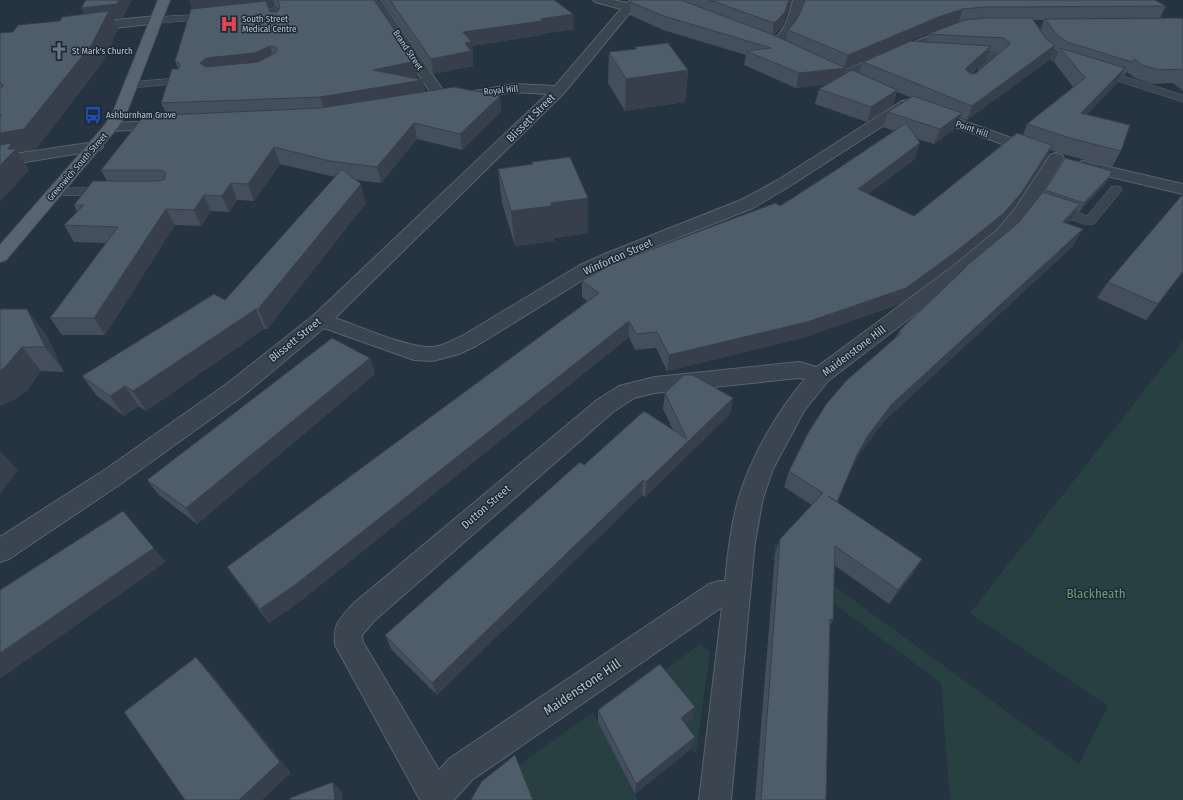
<svg xmlns="http://www.w3.org/2000/svg" width="1183" height="800" font-family="'Fira Sans Condensed',sans-serif">
  <style>
    .green { fill: #284041 }
    .lines { fill: none; stroke-linecap: round; stroke-linejoin: round }
    .lane-casing { stroke: #58636d; stroke-width: 1 }
    .street-casing { stroke: #58636d; stroke-width: 2 }
    .primary-casing { stroke: #434e59; stroke-width: 2 }
    .lane { fill: #3a454f; fill-rule: evenodd }
    .street { fill: #3a454f; fill-rule: evenodd }
    .primary { fill: #58646f; fill-rule: evenodd }
    .wall { fill: #444f5b; fill-rule: evenodd }
    .shaded-wall { fill: #37404a }
    .building { fill: #4f5c6a; stroke: #37404a; fill-rule: evenodd }
    .labels { text-anchor: middle; dominant-baseline: central; stroke-width: 3; stroke-linejoin: round; paint-order: stroke }
    .far-poi-label { font-size: 9px; fill: #b6c0ca; stroke: #1e2a35; text-anchor: start }
    .far-street-label { font-size: 9px; fill: #b6c0ca; stroke: #1e2a35 }
    .street-label { font-size: 11px; fill: #b6c0ca; stroke: #1e2a35 }
    .near-park-label { font-size: 13px; fill: #6e9b74; stroke: #1e2a35 }
    .near-street-label { font-size: 13px; fill: #b6c0ca; stroke: #1e2a35 }
  </style>
  <rect width="100%" height="100%" fill="#263340"/>
  <!-- green -->
  <g class="green">
    <path d="M 1183,341 L 1183,800 L 950,800 L 941,683 L 772,558 L 775,543 L 1079,764 L 1108,706 L 970,613 Z"/>
    <path d="M 700,644 L 710,652 L 696,754 L 678,730 L 691,719 L 657,676 Z"/>
    <path d="M 593,712 L 638,800 L 531,800 L 518,766 Z"/>
  </g>
  <g class="lines">
    <!-- lane casing -->
    <g class="lane-casing">
      <g id="lane">
        <path d="M 275,8 L 280,11 L 283,23 L 281,25 L 275,25 L 271,14 L 248,17 L 243,14 L 248,11 Z"/>
        <path d="M 212,14 L 217,17 L 215,19 L 156,23 L 151,20 L 156,17 Z"/>
        <path d="M 1037,34 L 1040,35 L 1050,49 L 1060,56 L 1183,95 L 1183,102 L 1052,60 L 1042,53 L 1032,37 Z"/>
        <path d="M 965,52 L 998,54 L 1003,57 L 987,71 L 983,72 L 978,69 L 989,59 L 961,57 L 960,55 L 961,53 Z"/>
        <path d="M 180,78 L 184,79 L 185,81 L 184,83 L 131,88 L 126,85 L 131,82 Z"/>
        <path d="M 1116,186 L 1121,187 L 1122,190 L 1094,224 L 1084,224 L 1048,211 L 1046,208 L 1048,205 L 1053,204 L 1087,216 L 1111,187 Z"/>
        <path d="M 55,188 L 106,188 L 111,189 L 112,192 L 111,195 L 106,196 L 50,195 L 49,192 L 50,189 Z"/>
      </g>
    </g>
    <!-- street casing -->
    <g class="street-casing">
      <g id="street">
        <path d="M 369,0 L 381,0 L 447,96 L 514,84 L 555,86 L 621,9 L 595,2 L 593,0 L 614,0 L 627,3 L 631,0 L 644,0 L 633,9 L 564,93 L 335,318 C 359,326 410,349 433,347 C 443,346 453,340 462,336 L 580,265 L 607,253 L 741,200 L 778,180 L 902,101 L 907,100 L 912,101 L 914,104 L 912,107 L 790,186 L 753,208 L 619,261 L 594,273 L 476,346 L 459,354 L 433,361 L 414,360 L 324,328 L 244,395 L 122,483 L 9,559 L 0,562 L 0,537 L 106,469 L 228,383 L 314,315 L 547,94 L 514,92 L 452,102 L 437,102 Z"/>
        <path d="M 793,0 L 805,0 C 800,16 791,52 769,47 L 767,44 C 770,39 776,38 779,34 C 787,25 790,11 793,0 Z"/>
        <path d="M 156,16 L 160,17 L 162,20 L 160,23 L 86,31 L 82,30 L 80,27 L 82,24 L 86,23 Z"/>
        <path d="M 954,26 L 958,27 L 960,30 L 958,33 L 850,78 L 840,78 L 838,75 L 840,72 Z"/>
        <path d="M 930,109 L 1040,148 L 1043,151 L 1040,154 L 1035,156 L 1030,154 L 925,116 L 923,113 L 925,110 Z"/>
        <path d="M 166,121 L 171,122 L 173,125 L 171,128 L 111,131 L 106,130 L 104,127 L 106,124 L 111,123 Z"/>
        <path d="M 95,142 L 100,144 L 103,147 L 100,150 L 0,166 L 0,156 Z"/>
        <path d="M 1056,153 L 1062,155 L 1064,158 L 1031,212 L 1009,238 L 966,275 L 828,381 L 804,411 L 773,469 L 763,498 L 755,542 L 731,800 L 699,800 L 722,607 L 472,780 L 454,800 L 420,800 L 335,645 C 333,622 340,619 354,603 L 597,400 L 619,386 L 655,377 L 799,362 L 817,367 L 952,267 L 997,230 L 1015,209 L 1050,155 ZM 799,378 L 805,379 C 777,412 752,455 739,497 C 731,524 728,553 725,581 L 719,581 L 709,584 L 450,758 L 439,770 L 363,642 L 362,635 L 374,621 L 613,412 L 634,398 L 655,393 Z"/>
        <path d="M 1083,161 L 1183,184 L 1183,194 L 1077,169 L 1075,166 L 1077,163 Z"/>
      </g>
    </g>
    <!-- primary casing -->
    <g class="primary-casing">
      <path id="primary" d="M 158,0 L 170,0 L 127,112 L 118,127 L 6,260 L 0,262 L 0,245 L 105,125 L 113,112 Z"/>
    </g>
    <!-- lane -->
    <use href="#lane" class="lane"/>
    <!-- street -->
    <use href="#street" class="street"/>
    <!-- primary -->
    <use href="#primary" class="primary"/>
  </g>
  <!-- wall -->
  <g class="wall">
    <path d="M 189,0 L 374,0 L 418,77 L 413,78 L 425,91 L 500,96 L 501,112 L 462,150 L 417,139 L 381,183 L 356,180 L 366,203 L 267,329 L 264,329 L 146,411 L 139,406 L 124,416 L 97,396 L 82,376 L 225,300 L 335,177 L 280,164 L 254,201 L 237,200 L 229,212 L 211,211 L 201,226 L 175,225 L 105,335 L 62,335 L 50,318 L 106,243 L 74,242 L 64,225 L 77,212 L 74,205 L 107,181 L 101,170 L 167,115 L 161,103 L 178,69 L 175,61 L 192,8 ZM 268,7 L 275,7 L 279,9 L 277,12 L 270,12 Z"/>
    <path d="M 383,0 L 554,0 L 574,29 L 542,34 L 542,35 L 472,46 L 473,57 L 472,58 L 473,66 L 433,74 Z"/>
    <path d="M 632,0 L 792,0 L 782,26 L 774,35 L 786,41 L 788,30 L 795,22 L 801,11 L 805,0 L 1166,6 L 1160,18 L 1183,18 L 1183,91 L 1173,83 L 1152,84 L 1135,78 L 1127,72 L 1125,75 L 1122,74 L 1117,83 L 1087,114 L 1121,151 L 1112,167 L 1062,154 L 1050,150 L 1045,161 L 1014,208 L 996,229 L 951,266 L 900,304 L 802,338 L 667,371 L 656,348 L 635,350 L 629,337 L 303,599 L 269,623 L 237,581 L 227,567 L 588,302 L 582,297 L 582,281 L 780,206 L 836,170 L 894,131 L 883,127 L 888,112 L 910,97 L 897,92 L 893,105 L 867,122 L 815,104 L 819,89 L 828,84 L 796,88 L 744,65 L 746,55 L 663,30 L 630,15 L 630,2 ZM 1034,20 L 1044,20 L 1040,30 ZM 958,23 L 928,34 L 926,42 L 863,62 L 859,73 L 844,75 L 846,69 L 936,30 ZM 1053,49 L 1058,53 L 1054,62 L 1073,87 L 1027,124 L 1023,135 L 914,216 L 868,194 L 915,159 L 917,139 L 934,144 L 956,128 L 960,118 L 967,120 L 1049,60 ZM 988,52 L 999,53 L 976,73 L 971,74 L 985,60 Z"/>
    <path d="M 81,8 L 123,18 L 113,19 L 118,29 L 102,63 L 36,149 L 18,152 L 29,170 L 0,201 L 0,33 L 13,32 L 60,21 L 84,14 Z"/>
    <path d="M 635,47 L 688,70 L 685,102 L 625,111 L 608,83 L 609,52 L 635,49 Z"/>
    <path d="M 1065,158 L 1110,176 L 1105,184 L 1079,212 L 1076,211 L 1071,220 L 1068,224 L 1073,246 L 884,421 L 860,453 L 850,470 L 837,502 L 913,574 L 889,604 L 834,565 L 833,620 L 830,625 L 826,800 L 755,800 L 775,554 L 780,539 L 812,505 L 784,487 L 789,471 L 896,337 L 899,331 L 964,269 L 965,267 L 1018,223 L 1044,192 Z"/>
    <path d="M 532,162 L 588,198 L 588,233 L 554,238 L 554,241 L 515,246 L 502,203 L 498,169 L 532,164 Z"/>
    <path d="M 1183,194 L 1183,272 L 1146,320 L 1097,298 L 1108,282 Z"/>
    <path d="M 0,309 L 45,333 L 64,372 L 41,371 L 27,390 L 16,399 L 2,405 L 0,405 Z"/>
    <path d="M 370,358 L 375,374 L 197,524 L 159,495 L 147,480 Z"/>
    <path d="M 665,393 L 733,398 L 730,414 L 645,497 L 642,495 L 437,695 L 391,649 L 385,635 L 673,430 L 663,409 Z"/>
    <path d="M 598,710 L 692,719 L 685,724 L 692,748 L 635,794 L 598,722 Z"/>
  </g>
  <!-- shaded-wall -->
  <g class="shaded-wall">
    <path d="M 119,0 L 132,0 L 123,18 L 113,19 L 118,29 L 102,63 L 36,149 L 18,152 L 29,170 L 0,201 L 0,115 L 2,115 L 88,21 L 81,8 Z"/>
    <path d="M 189,0 L 273,0 L 275,7 L 194,14 Z"/>
    <path d="M 789,0 L 792,0 L 782,26 L 772,37 L 774,23 Z"/>
    <path d="M 963,9 L 958,23 L 936,30 L 846,69 L 842,82 L 796,88 L 799,73 L 844,68 L 848,55 L 941,16 Z"/>
    <path d="M 573,14 L 574,29 L 542,34 L 542,35 L 472,46 L 473,57 L 472,58 L 473,66 L 433,74 L 431,59 L 463,32 Z"/>
    <path d="M 1055,45 L 1049,60 L 967,120 L 972,106 Z"/>
    <path d="M 270,46 L 274,61 L 212,74 L 200,63 L 206,58 Z"/>
    <path d="M 991,46 L 985,60 L 960,83 L 965,69 Z"/>
    <path d="M 416,61 L 418,77 L 376,85 L 373,70 Z"/>
    <path d="M 1125,68 L 1117,83 L 1073,128 L 1081,113 Z"/>
    <path d="M 688,70 L 685,102 L 625,111 L 626,79 Z"/>
    <path d="M 423,80 L 426,96 L 325,113 L 320,97 Z"/>
    <path d="M 897,90 L 893,105 L 867,122 L 871,107 Z"/>
    <path d="M 500,96 L 501,112 L 462,150 L 460,134 Z"/>
    <path d="M 962,113 L 956,128 L 934,144 L 940,129 Z"/>
    <path d="M 414,123 L 417,139 L 381,183 L 377,167 Z"/>
    <path d="M 920,143 L 915,159 L 853,205 L 858,189 Z"/>
    <path d="M 1052,145 L 1045,161 L 1014,208 L 996,229 L 951,266 L 900,304 L 802,338 L 667,371 L 669,355 Z"/>
    <path d="M 274,147 L 280,164 L 254,201 L 248,184 Z"/>
    <path d="M 1110,176 L 1105,184 L 1079,212 L 1084,203 Z"/>
    <path d="M 231,183 L 237,200 L 229,212 L 222,196 Z"/>
    <path d="M 361,184 L 366,203 L 267,329 L 258,309 Z"/>
    <path d="M 204,195 L 211,211 L 201,226 L 194,210 Z"/>
    <path d="M 588,198 L 588,233 L 554,238 L 554,241 L 515,246 L 511,211 L 551,203 Z"/>
    <path d="M 1080,204 L 1071,220 L 1054,238 L 1063,222 Z"/>
    <path d="M 166,209 L 175,225 L 105,335 L 94,318 Z"/>
    <path d="M 1083,229 L 1073,246 L 884,421 L 860,453 L 850,471 L 857,455 L 867,437 L 891,405 Z"/>
    <path d="M 1183,271 L 1183,272 L 1146,320 L 1158,304 Z"/>
    <path d="M 27,309 L 45,333 L 64,372 L 45,347 Z"/>
    <path d="M 256,309 L 264,329 L 146,411 L 133,391 Z"/>
    <path d="M 629,321 L 629,337 L 303,599 L 269,623 L 260,609 Z"/>
    <path d="M 22,347 L 41,371 L 27,390 L 16,399 L 2,405 L 0,402 L 0,371 Z"/>
    <path d="M 370,358 L 375,374 L 197,524 L 186,508 Z"/>
    <path d="M 125,386 L 139,406 L 124,416 L 110,396 Z"/>
    <path d="M 733,398 L 730,414 L 645,497 L 646,482 Z"/>
    <path d="M 0,451 L 18,470 L 0,494 Z"/>
    <path d="M 643,480 L 642,495 L 437,695 L 432,683 Z"/>
    <path d="M 154,548 L 166,562 L 0,679 L 0,653 Z"/>
    <path d="M 922,559 L 913,574 L 889,604 L 898,590 Z"/>
    <path d="M 196,657 L 208,670 L 291,773 L 262,800 L 239,800 Z"/>
    <path d="M 695,707 L 692,719 L 678,730 L 681,718 Z"/>
    <path d="M 695,737 L 692,748 L 635,794 L 636,784 Z"/>
    <path d="M 333,782 L 342,792 L 343,800 L 335,800 Z"/>
  </g>
  <!-- building -->
  <g class="building">
    <path d="M 86,0 L 119,0 L 117,4 L 81,8 Z"/>
    <path d="M 278,0 L 374,0 L 416,61 L 373,70 L 423,80 L 320,97 L 161,103 L 172,69 L 178,69 L 180,66 L 179,63 L 175,61 L 191,9 L 266,1 L 270,12 L 277,12 L 280,8 ZM 270,46 L 276,47 L 277,50 L 275,53 L 258,62 L 206,67 L 200,63 L 206,58 L 255,53 Z"/>
    <path d="M 390,0 L 554,0 L 573,14 L 541,19 L 542,21 L 463,32 L 472,42 L 465,43 L 471,51 L 431,59 Z"/>
    <path d="M 632,0 L 681,0 L 771,34 L 846,68 L 799,73 L 746,51 L 771,48 L 664,16 L 630,2 Z"/>
    <path d="M 710,0 L 789,0 L 785,12 L 774,23 Z"/>
    <path d="M 805,0 L 1155,0 L 1166,6 L 986,7 L 963,9 L 941,16 L 848,55 L 788,30 L 795,22 L 801,11 Z"/>
    <path d="M 109,11 L 92,44 L 24,129 L 0,133 L 0,116 L 2,115 L 0,115 L 0,89 L 4,85 L 0,83 L 0,33 L 13,32 L 18,25 L 60,21 L 62,17 Z"/>
    <path d="M 986,18 L 1032,18 L 1047,40 L 1055,45 L 972,106 L 863,62 L 911,41 L 991,46 L 965,69 L 971,74 L 976,73 L 1010,44 L 1009,42 L 1004,38 L 928,34 L 965,20 Z"/>
    <path d="M 1183,18 L 1183,71 L 1181,69 L 1160,70 L 1142,65 L 1134,59 L 1132,62 L 1067,42 L 1057,35 L 1045,19 Z"/>
    <path d="M 668,43 L 688,70 L 626,79 L 609,52 L 636,49 L 635,47 Z"/>
    <path d="M 1060,48 L 1125,68 L 1081,113 L 1130,125 L 1121,151 L 1070,138 L 1027,124 L 1085,78 Z"/>
    <path d="M 852,70 L 897,90 L 871,107 L 819,89 Z"/>
    <path d="M 454,87 L 500,96 L 460,134 L 414,123 L 377,167 L 330,161 L 274,147 L 248,184 L 231,183 L 222,196 L 204,195 L 194,210 L 166,209 L 94,318 L 50,318 L 118,227 L 64,225 L 84,205 L 74,205 L 93,181 L 158,181 L 165,179 L 165,172 L 159,170 L 101,170 L 142,118 L 146,116 L 321,108 Z"/>
    <path d="M 913,96 L 962,113 L 940,129 L 888,112 Z"/>
    <path d="M 906,123 L 920,143 L 858,189 L 914,216 L 1017,133 L 1052,145 L 1022,192 L 1004,213 L 958,250 L 906,288 L 807,322 L 669,355 L 657,332 L 636,334 L 629,321 L 295,585 L 260,609 L 227,567 L 599,293 L 582,281 L 610,265 L 748,213 L 776,203 L 780,206 L 836,170 Z"/>
    <path d="M 12,143 L 8,149 L 16,149 L 0,165 L 0,145 Z"/>
    <path d="M 570,157 L 588,198 L 551,203 L 552,206 L 511,211 L 498,169 L 533,164 L 532,162 Z"/>
    <path d="M 1065,158 L 1112,171 L 1110,176 L 1084,203 L 1045,190 Z"/>
    <path d="M 342,169 L 361,184 L 258,309 L 256,309 L 133,391 L 125,386 L 110,396 L 82,376 L 214,294 L 225,300 Z"/>
    <path d="M 1043,192 L 1080,204 L 1063,222 L 1083,229 L 891,405 L 867,437 L 857,455 L 837,502 L 828,496 L 922,559 L 898,590 L 835,546 L 833,620 L 830,619 L 826,800 L 761,800 L 780,539 L 823,493 L 789,471 L 808,433 L 827,403 L 847,380 L 901,333 L 899,331 L 966,267 L 965,267 L 1018,223 Z"/>
    <path d="M 1183,194 L 1183,271 L 1158,304 L 1108,282 Z"/>
    <path d="M 0,309 L 27,309 L 45,347 L 22,347 L 6,366 L 0,371 Z"/>
    <path d="M 332,338 L 370,358 L 186,508 L 147,480 Z"/>
    <path d="M 684,375 L 693,375 L 733,398 L 646,482 L 643,480 L 432,683 L 385,635 L 580,462 L 584,465 L 644,411 L 687,439 L 665,393 Z"/>
    <path d="M 123,511 L 154,548 L 0,653 L 0,590 Z"/>
    <path d="M 196,657 L 280,762 L 239,800 L 185,800 L 124,712 Z"/>
    <path d="M 660,664 L 695,707 L 681,718 L 695,737 L 636,784 L 598,710 Z"/>
    <path d="M 515,755 L 533,800 L 471,800 L 473,796 L 482,781 Z"/>
    <path d="M 333,782 L 335,800 L 290,800 L 290,798 Z"/>
  </g>
  <!-- icons -->
  <defs>
    <g id="hospital-bare" transform="scale(1.38)"><path d="M-5-5h3v3.5h4V-5h3V5h-3V1.5h-4V5h-3Z" fill="#e0444e" stroke="#1e2a35" stroke-width="2.5" paint-order="stroke"/></g>
    <g id="church-bare" transform="scale(1.38)"><path d="M-1.2-6h2.4v3.5h3.3v2.4h-3.3V6h-2.4V-.1h-3.3v-2.4h3.3Z" fill="#6b7280" stroke="#1e2a35" stroke-width="2.5" paint-order="stroke"/></g>
    <g id="bus-bare" transform="scale(1.38)"><path d="M-5-6H5V4H4V6H2V4H-2V6H-4V4H-5ZM-3.5-4V0h7V-4ZM-3.5 1.2v1.5H-2V1.2ZM2 1.2v1.5H3.5V1.2Z" fill="#1a4fb4" stroke="#1e2a35" stroke-width="2.5" paint-order="stroke"/></g>
  </defs>
  <g fill-rule="evenodd">
    <use href="#hospital-bare" x="229" y="24"/>
    <use href="#church-bare" x="59" y="51"/>
    <use href="#bus-bare" x="93" y="115"/>
  </g>
  <g class="labels">
    <!-- far-poi labels -->
    <g class="far-poi-label">
      <text x="242" y="19">South Street<tspan x="242" dy="10">Medical Centre</tspan></text>
      <text x="72" y="51">St Mark's Church</text>
      <text x="106" y="115">Ashburnham Grove</text>
    </g>
    <!-- far-street labels -->
    <g class="far-street-label">
      <text transform="translate(408 50) rotate(56)">Brand Street</text>
      <text transform="translate(501 90) rotate(-6)">Royal Hill</text>
      <text transform="translate(972 129) rotate(19)">Point Hill</text>
      <text transform="translate(77 167) rotate(-49)">Greenwich South Street</text>
    </g>
    <!-- street labels -->
    <g class="street-label">
      <text transform="translate(531 118) rotate(-45)">Blissett Street</text>
      <text transform="translate(618 257) rotate(-24)">Winforton Street</text>
      <text transform="translate(295 340) rotate(-39)">Blissett Street</text>
      <text transform="translate(854 351) rotate(-37)">Maidenstone Hill</text>
      <text transform="translate(486 507) rotate(-41)">Dutton Street</text>
    </g>
    <!-- near-park labels -->
    <g class="near-park-label">
      <text x="1096" y="593">Blackheath</text>
    </g>
    <!-- near-street labels -->
    <g class="near-street-label">
      <text transform="translate(582 687) rotate(-34)">Maidenstone Hill</text>
    </g>
  </g>
</svg>
